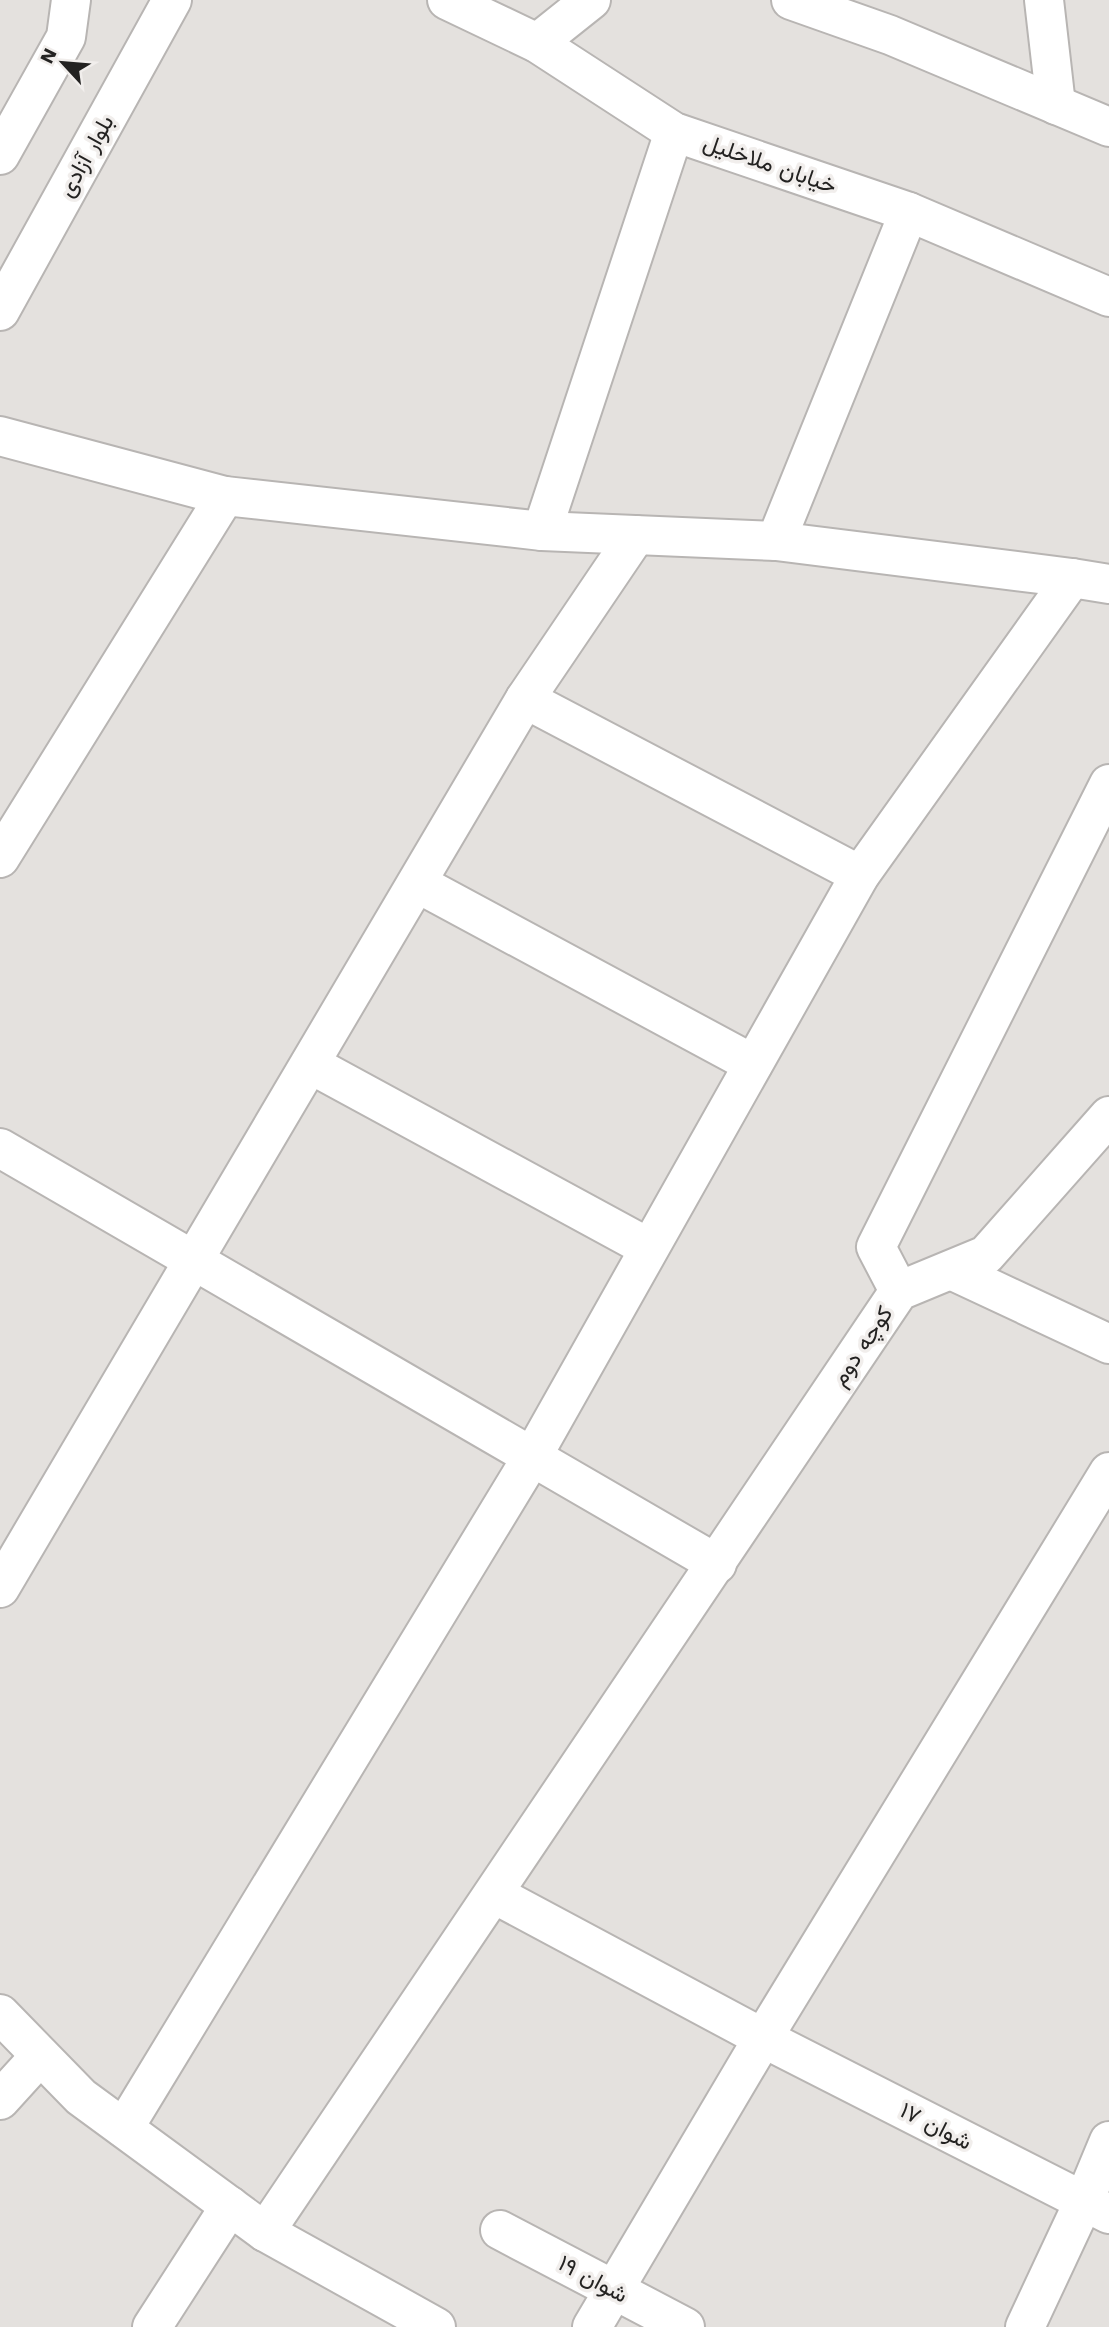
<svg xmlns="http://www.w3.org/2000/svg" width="1109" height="2327" font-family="'Work Sans',Vazirmatn,sans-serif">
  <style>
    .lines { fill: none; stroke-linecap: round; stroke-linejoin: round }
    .minor-casing { stroke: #b8b5b3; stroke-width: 42 }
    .minor { stroke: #fff; stroke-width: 38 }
    .labels { text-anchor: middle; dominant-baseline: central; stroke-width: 7; stroke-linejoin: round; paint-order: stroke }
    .street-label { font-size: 23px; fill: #232221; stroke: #f1eeec }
  </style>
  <rect width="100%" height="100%" fill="#e4e1de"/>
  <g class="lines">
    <!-- minor casing -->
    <g class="minor-casing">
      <g id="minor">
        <path d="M 447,0 L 537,43 L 674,132 L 909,212 L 1109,297"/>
        <path d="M 791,0 L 890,35 L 1109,127"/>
        <path d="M 1044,0 L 1056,105"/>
        <path d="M 537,43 L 591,0"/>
        <path d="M 0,155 L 66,37 L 71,0"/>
        <path d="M 0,311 L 172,0"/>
        <path d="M 0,436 L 225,496 L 542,531 L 776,541 L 1072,578 L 1109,584"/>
        <path d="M 542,531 L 674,132"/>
        <path d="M 776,541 L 909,212"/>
        <path d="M 525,699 L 860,875"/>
        <path d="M 0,858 L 225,496"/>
        <path d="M 417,883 L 753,1064"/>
        <path d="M 310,1064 L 649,1248"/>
        <path d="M 0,1148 L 717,1564"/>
        <path d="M 951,1270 L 1109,1344"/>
        <path d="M 899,1291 L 876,1247 L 1109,784"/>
        <path d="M 1109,1472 L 763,2038 L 1109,2214"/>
        <path d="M 0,1588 L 525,699 L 636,535"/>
        <path d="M 494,1894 L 763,2038 L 592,2327"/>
        <path d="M 0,2014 L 81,2097 L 265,2232 L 436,2327"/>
        <path d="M 0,2100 L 40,2056"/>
        <path d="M 124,2128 L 532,1457 L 860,875 L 1072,578"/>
        <path d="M 500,2230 L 685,2327"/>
        <path d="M 265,2232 L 899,1291 L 986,1255 L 1109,1116"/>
        <path d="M 152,2327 L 230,2206"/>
        <path d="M 1025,2327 L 1084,2201 L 1109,2141"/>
      </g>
    </g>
    <!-- minor -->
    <use href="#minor" class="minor"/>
  </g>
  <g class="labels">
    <!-- street labels -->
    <g class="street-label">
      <text transform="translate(86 156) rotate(-61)">بلوار آزادی</text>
      <text transform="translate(770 164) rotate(19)">خیابان ملاخلیل</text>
      <text transform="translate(862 1346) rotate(-56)">کوچه دوم</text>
      <text transform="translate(936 2126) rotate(27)">شوان ۱۷</text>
      <text transform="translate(593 2279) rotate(28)">شوان ۱۹</text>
    </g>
  </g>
  <!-- north arrow -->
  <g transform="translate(63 63) rotate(296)" stroke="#f1eeec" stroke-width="5" paint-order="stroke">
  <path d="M0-5L12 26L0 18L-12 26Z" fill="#232221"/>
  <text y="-10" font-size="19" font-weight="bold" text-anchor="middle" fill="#232221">N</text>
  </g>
</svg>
